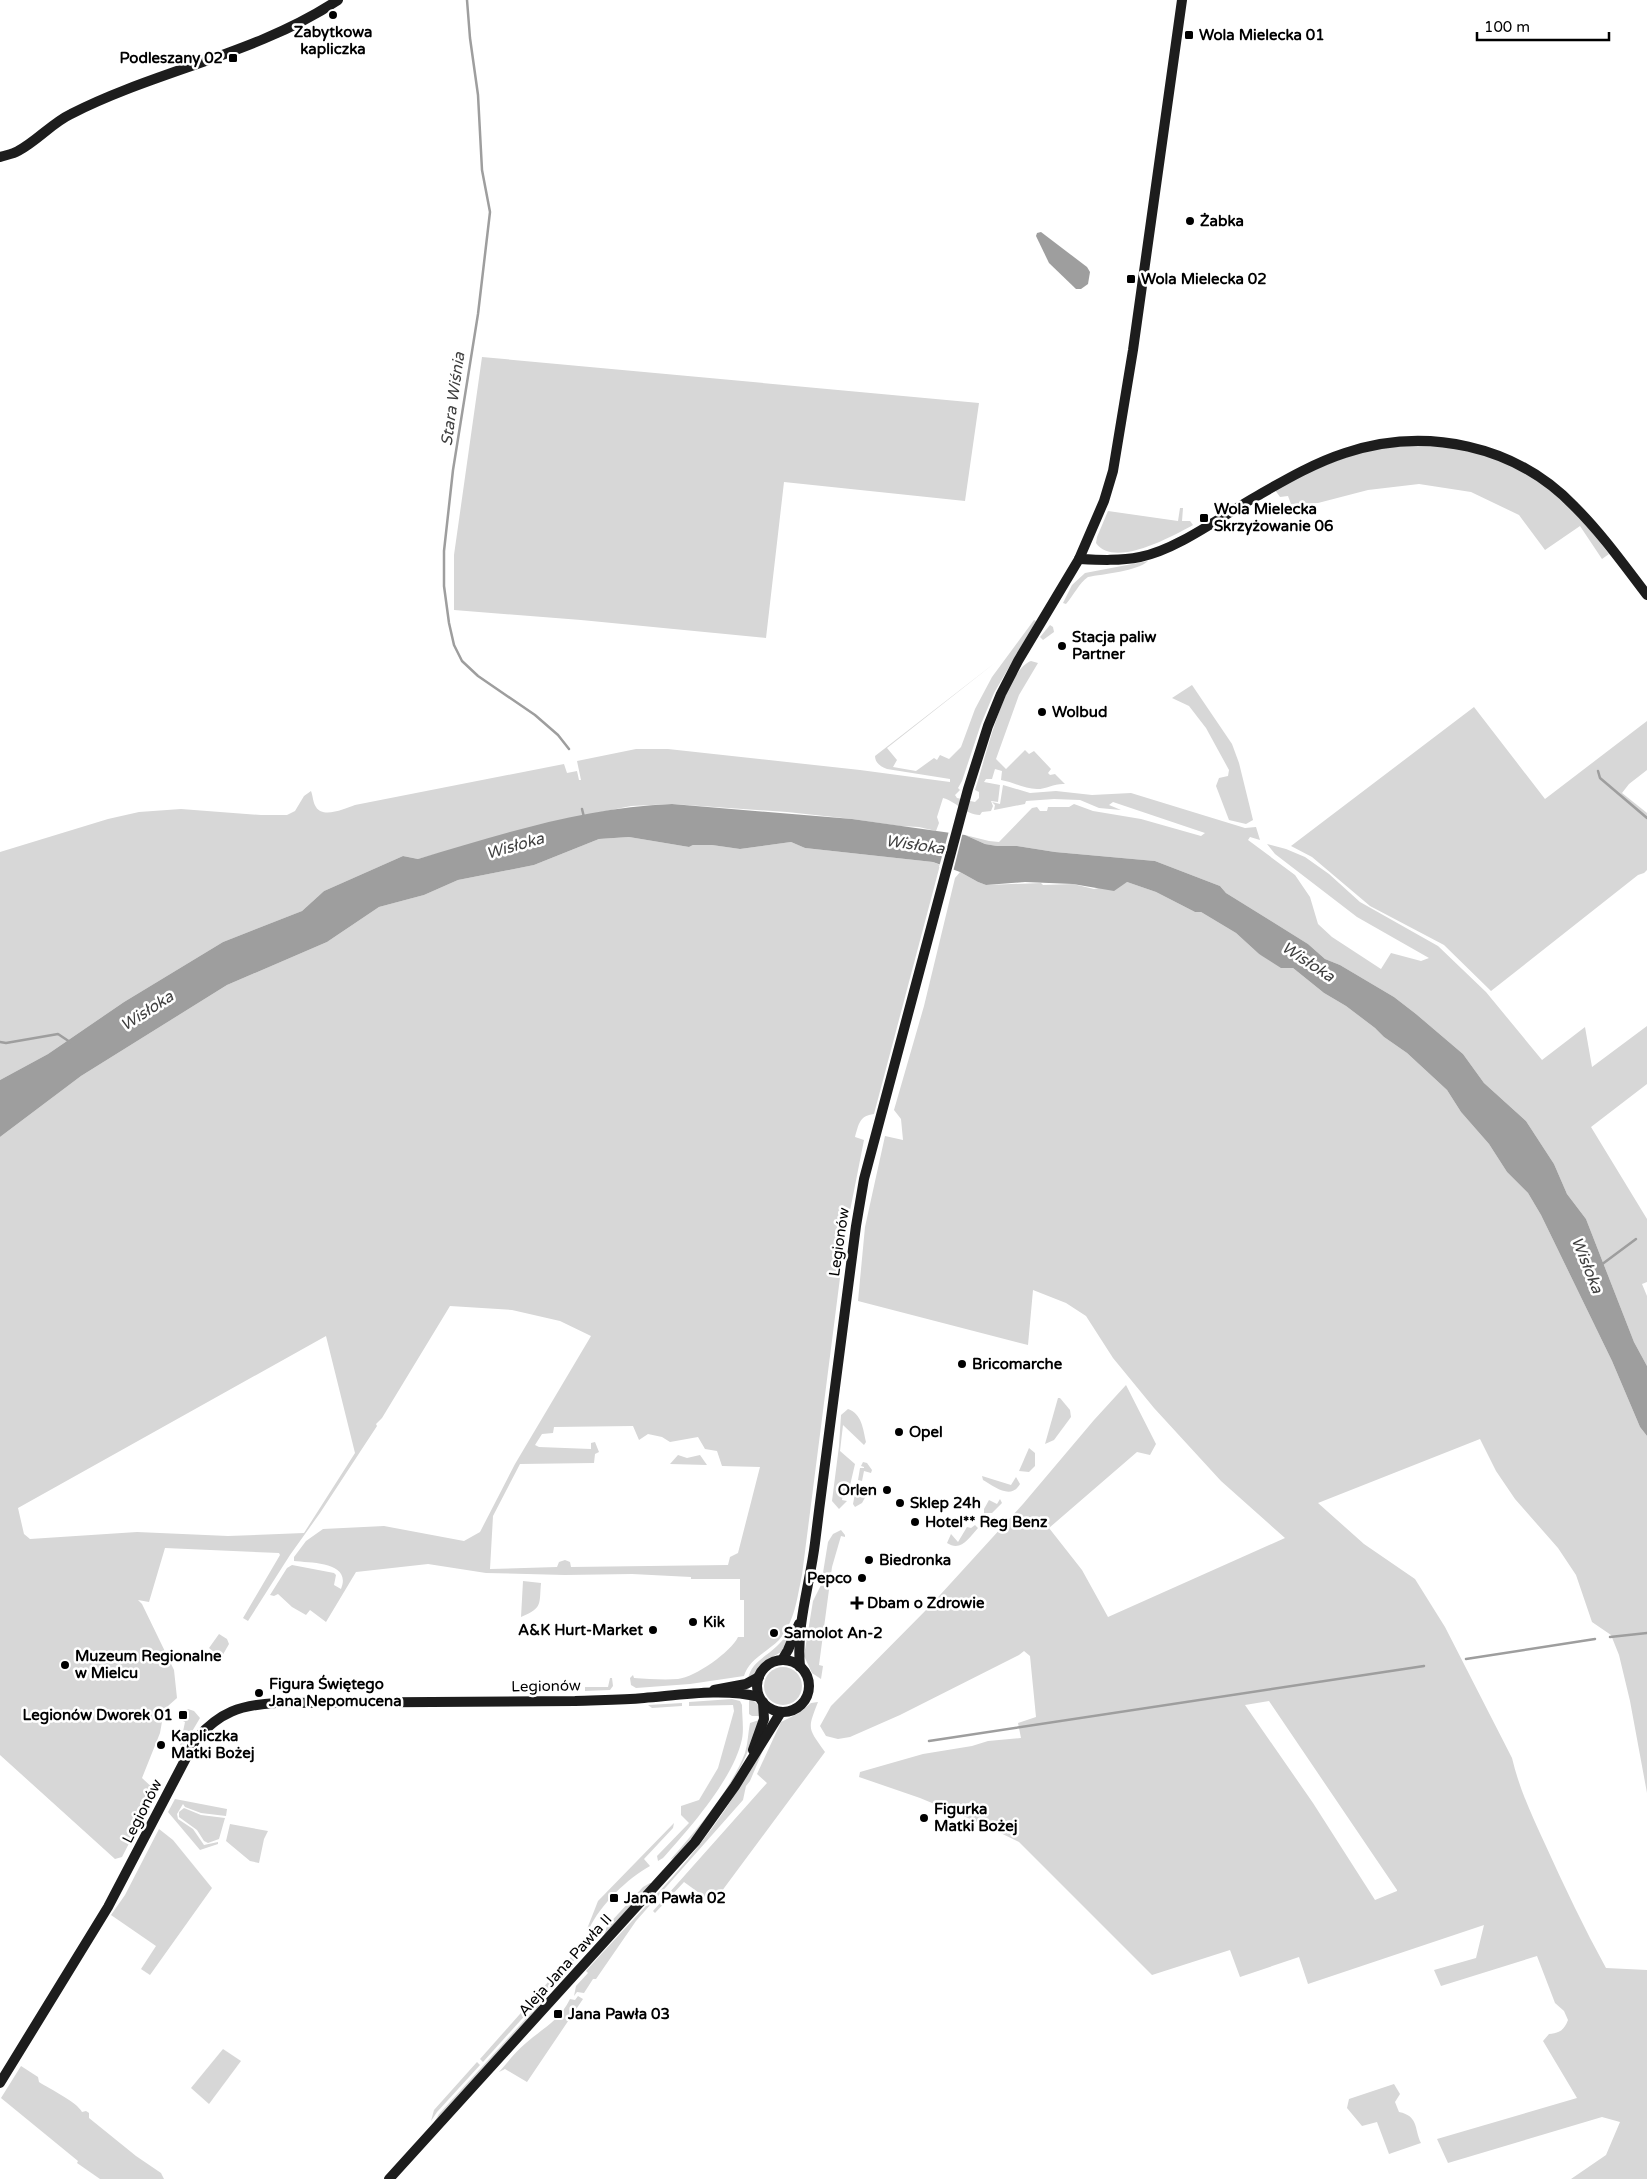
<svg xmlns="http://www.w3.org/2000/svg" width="1647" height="2179" font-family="'Varela Round',sans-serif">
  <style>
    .green { fill: #d7d7d7; fill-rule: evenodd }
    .water { fill: #9e9e9e }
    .pier { fill: #fff }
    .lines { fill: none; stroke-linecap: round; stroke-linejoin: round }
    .stream { stroke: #9e9e9e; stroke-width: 2.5 }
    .secondary { stroke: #1d1d1d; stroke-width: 10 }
    .poi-dot { fill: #000; stroke: #fff; stroke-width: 2 }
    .labels { text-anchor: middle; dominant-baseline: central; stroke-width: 5; stroke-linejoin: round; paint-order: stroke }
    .poi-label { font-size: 15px; font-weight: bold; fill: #000; stroke: #fff; text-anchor: start }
    .street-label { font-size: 15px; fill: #000; stroke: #fff }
    .water-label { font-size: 16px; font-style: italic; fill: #3f3f3f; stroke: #fff }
  </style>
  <rect width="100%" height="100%" fill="#fff"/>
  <!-- green -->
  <g class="green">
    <path d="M 482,357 L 979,403 L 965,501 L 784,482 L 766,638 L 581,620 L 454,610 L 454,555 Z"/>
    <path d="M 1428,445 C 1452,448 1476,451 1499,459 C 1545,476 1581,517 1609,554 L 1602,559 L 1580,526 L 1545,550 L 1519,515 L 1471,492 L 1419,484 L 1368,490 L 1318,503 L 1291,504 L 1288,496 L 1280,497 L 1275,490 C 1310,471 1345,454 1385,448 C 1399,446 1413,446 1428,445 Z"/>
    <path d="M 1180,508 L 1183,508 L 1182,521 L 1190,521 L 1193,525 C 1173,536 1114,569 1096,543 L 1097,537 L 1108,511 L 1178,521 Z"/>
    <path d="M 1148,561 C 1138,571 1103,574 1088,577 C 1079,583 1074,595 1066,604 L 1063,603 L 1072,585 L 1085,573 Z"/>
    <path d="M 1034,620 L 1036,621 L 994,693 L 981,724 L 962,781 L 958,788 L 960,790 L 955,795 L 957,798 L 975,802 L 979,798 L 979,792 L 975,790 C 984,764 1005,670 1031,661 L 1038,663 L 1019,695 L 996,759 L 1006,769 L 1025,750 L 1029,754 L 1034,751 L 1051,769 L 1048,773 L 1050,775 L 1055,774 L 1065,784 C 1055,783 1047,789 1037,789 C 1025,789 1013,782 1001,780 L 1002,771 L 995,769 L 992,779 L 986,779 L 984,782 L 1000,785 L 998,802 L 991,801 L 993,806 L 991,811 L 982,812 L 980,815 C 964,814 957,802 943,798 L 937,817 L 939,823 L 936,831 L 919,827 L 900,826 L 852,819 L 787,812 L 672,804 L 631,806 L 552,822 L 418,859 L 403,856 L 324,891 L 302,911 L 223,942 L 124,1002 L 48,1054 L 0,1080 L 0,852 L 108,819 L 139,812 L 181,809 L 261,815 L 287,815 L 295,811 L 304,796 L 311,791 C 313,796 313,803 316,807 C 323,819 346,808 355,805 L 564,764 L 567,773 L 577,771 L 579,780 L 581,780 L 577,761 L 636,749 L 668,749 L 860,770 L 950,782 L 950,779 L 887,769 C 881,767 875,763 875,756 L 996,662 L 887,748 L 897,760 L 893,767 L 916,771 L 934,758 L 937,760 L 940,755 L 949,759 L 961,747 L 975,709 L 992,677 Z"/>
    <path d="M 1050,625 L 1053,627 L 1054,632 L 1043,640 L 1040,637 Z"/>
    <path d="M 1192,685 L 1232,744 L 1239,763 L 1253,820 L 1246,824 L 1229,820 L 1216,786 L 1219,778 L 1228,776 L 1229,770 L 1206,728 L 1189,706 L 1172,698 Z"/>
    <path d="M 1474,707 L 1545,799 L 1647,721 L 1647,770 L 1629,784 L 1622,793 L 1647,813 L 1647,870 L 1644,873 L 1638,875 L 1491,991 L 1444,945 L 1370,906 L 1312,857 L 1291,846 Z"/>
    <path d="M 1003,785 L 1030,793 L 1056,791 L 1092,795 L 1131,793 L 1245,828 L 1256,827 L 1260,840 L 1250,837 L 1248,840 L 1295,875 L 1310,897 L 1318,924 L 1332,937 L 1381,969 L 1391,953 L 1421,961 L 1429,958 L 1357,917 L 1275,854 L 1267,844 L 1286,849 L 1305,857 L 1329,874 L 1360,902 L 1438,946 L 1486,992 L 1542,1060 L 1585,1027 L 1592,1067 L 1647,1026 L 1647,1084 L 1591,1127 L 1647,1219 L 1647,1282 L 1642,1284 L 1647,1296 L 1647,1366 L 1634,1342 L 1586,1219 L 1567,1194 L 1554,1164 L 1526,1121 L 1484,1083 L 1463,1054 L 1416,1014 L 1394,997 L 1340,965 L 1325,959 L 1308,944 L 1226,893 L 1220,886 L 1155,861 L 1055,852 L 1017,846 L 997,846 L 985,844 L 965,835 L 989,841 L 999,842 L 1032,808 L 1037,807 L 1040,811 L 1047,811 L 1048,807 L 1069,807 L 1074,804 L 1093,811 L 1141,819 L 1201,836 L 1205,833 L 1113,802 L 1109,805 L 1121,810 L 1099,808 L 1080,800 L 1054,799 L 1026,801 L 1025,804 L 994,810 L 995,805 L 992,802 L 1000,804 Z"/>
    <path d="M 629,837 L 689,847 L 693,845 L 712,845 L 740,849 L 791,842 L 805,848 L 933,862 L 940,865 L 874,1114 C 859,1116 859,1124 855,1137 L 864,1140 L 846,1231 L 802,1575 C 797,1598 795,1622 779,1640 C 767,1652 749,1659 744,1676 L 690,1684 L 636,1688 L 631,1685 L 630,1678 L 633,1675 L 634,1678 C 648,1679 664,1680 678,1679 C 695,1677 731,1652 738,1637 L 744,1637 L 744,1600 L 740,1600 L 740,1579 L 691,1579 L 691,1577 L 632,1574 L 565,1575 L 486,1573 L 428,1564 L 356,1572 L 326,1622 L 310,1610 L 306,1615 L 292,1607 L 278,1594 L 274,1596 L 270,1595 L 287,1568 L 292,1565 L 334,1573 L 336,1575 L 334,1585 L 341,1589 C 352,1562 312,1563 294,1561 L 294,1557 L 306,1541 L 323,1529 L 384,1526 L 464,1541 L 480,1532 L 515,1464 L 591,1336 L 560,1321 L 512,1310 L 450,1306 L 382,1418 L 376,1424 L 377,1426 L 320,1513 L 290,1555 L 248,1621 L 243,1618 L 280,1555 L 279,1553 L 165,1548 L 149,1602 L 138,1600 L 142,1604 L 174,1670 L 177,1698 L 168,1706 L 163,1716 L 160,1733 L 142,1778 L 156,1791 L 122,1857 L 115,1859 L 0,1755 L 0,1137 L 81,1076 L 227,985 L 327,942 L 379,907 L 424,895 L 458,880 L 534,865 L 599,839 ZM 326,1336 L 355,1453 L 304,1533 L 228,1536 L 137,1532 L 30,1539 L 24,1534 L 18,1508 ZM 633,1426 L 639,1440 L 648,1434 L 662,1437 L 670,1442 L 698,1437 L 705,1449 L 717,1451 L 722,1466 L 760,1467 L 738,1553 L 730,1557 L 728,1565 L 571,1567 L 570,1562 L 565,1560 L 559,1562 L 557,1567 L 490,1569 L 493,1516 L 520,1464 L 594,1463 L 595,1454 L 599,1452 L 595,1442 L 591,1443 L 591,1449 L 539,1447 L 535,1445 L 542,1434 L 553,1433 L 554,1427 Z"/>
    <path d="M 960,872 L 978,882 L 986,885 L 1041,883 L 1043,885 L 1073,884 L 1094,889 L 1127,882 L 1156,892 L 1195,912 L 1201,912 L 1236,933 L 1259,954 L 1293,968 L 1324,993 L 1346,1006 L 1375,1028 L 1384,1037 L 1407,1053 L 1447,1090 L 1461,1112 L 1489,1144 L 1507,1172 L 1528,1193 L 1541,1215 L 1612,1361 L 1640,1427 L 1647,1436 L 1647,1793 L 1630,1701 L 1619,1655 L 1611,1635 L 1592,1622 L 1576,1575 L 1558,1548 L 1515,1499 L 1496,1471 L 1480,1439 L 1318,1503 L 1364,1544 L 1415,1579 L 1445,1627 L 1512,1758 C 1519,1788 1532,1816 1545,1844 C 1564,1886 1584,1928 1606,1968 L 1647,1970 L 1647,2179 L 1571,2179 L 1606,2155 L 1620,2122 L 1602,2117 L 1448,2163 L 1437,2139 L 1577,2098 L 1543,2041 L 1549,2034 C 1560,2033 1564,2030 1568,2020 L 1564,2011 L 1555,2003 L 1537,1956 L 1441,1986 L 1434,1970 L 1476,1958 L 1484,1925 L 1308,1984 L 1299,1957 L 1240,1977 L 1230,1950 L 1152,1975 L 1019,1842 L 980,1823 L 920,1798 L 859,1777 L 860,1772 L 923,1754 L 972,1746 L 988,1741 L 1021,1738 L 1018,1723 L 1036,1717 L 1030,1656 L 1024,1651 L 1019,1655 L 900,1715 L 850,1737 L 838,1739 L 826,1736 L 820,1726 L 831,1706 L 930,1606 L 1023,1504 L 1094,1420 L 1126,1385 L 1156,1444 L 1150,1455 L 1137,1452 L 1049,1528 L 1082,1570 L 1108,1617 L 1285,1538 L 1221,1481 L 1154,1408 L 1113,1358 L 1086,1316 L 1066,1303 L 1033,1290 L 1028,1345 L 858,1301 L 865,1227 L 885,1136 L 903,1140 L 901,1119 L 894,1110 L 924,1006 L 955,878 ZM 1269,1701 L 1397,1890 L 1397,1891 L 1375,1900 L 1313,1803 L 1245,1705 Z"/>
    <path d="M 1058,1398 L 1060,1398 L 1070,1410 L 1071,1417 L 1054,1440 L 1045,1444 Z"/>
    <path d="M 848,1409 C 862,1414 863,1429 866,1442 L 864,1445 L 843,1425 L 840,1451 L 855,1464 L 848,1494 L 843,1494 L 842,1500 L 847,1501 L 839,1509 L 832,1501 L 839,1446 L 841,1415 Z"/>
    <path d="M 1029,1448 L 1035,1453 L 1035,1466 L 1029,1472 L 1019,1471 Z"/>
    <path d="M 678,1455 L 687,1458 L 700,1455 L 707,1465 L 670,1464 Z"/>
    <path d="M 863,1462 L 867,1463 L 872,1470 L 871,1473 L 864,1471 L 862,1481 L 858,1480 L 860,1468 L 864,1468 L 864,1467 L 861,1466 Z"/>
    <path d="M 982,1476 L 1011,1485 L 1016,1477 L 1020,1484 C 1011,1500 995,1487 983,1480 Z"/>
    <path d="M 857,1483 L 861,1484 L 860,1493 L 867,1494 L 862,1503 L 855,1507 L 853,1504 Z"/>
    <path d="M 1000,1499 L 1002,1503 L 992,1513 L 984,1513 L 984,1509 L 989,1500 L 997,1504 Z"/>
    <path d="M 975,1525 L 978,1528 C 969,1538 961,1552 947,1543 L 951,1534 L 958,1542 L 967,1527 L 971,1528 Z"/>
    <path d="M 841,1530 L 845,1535 L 845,1537 L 841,1536 L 832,1567 L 819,1665 L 823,1666 L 821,1679 L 812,1673 L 804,1656 L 813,1601 L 821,1585 L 828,1542 L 833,1534 Z"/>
    <path d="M 523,1581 L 541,1583 C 539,1604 543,1608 521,1617 Z"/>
    <path d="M 794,1623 L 783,1651 L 765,1661 L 753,1676 L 748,1679 C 751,1662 766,1657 777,1646 C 784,1640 789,1631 794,1623 Z"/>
    <path d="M 219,1634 L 227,1639 L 229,1644 L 221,1658 L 209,1648 Z"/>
    <circle cx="783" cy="1686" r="19"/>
    <path d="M 610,1678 L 612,1678 L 613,1686 L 610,1690 L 585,1691 L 585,1687 L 608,1687 Z"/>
    <path d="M 541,1687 L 569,1687 L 566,1692 L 540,1692 Z"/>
    <path d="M 749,1698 L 759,1705 L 760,1716 L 752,1716 L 749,1714 Z"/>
    <path d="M 732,1699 L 740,1701 L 742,1705 C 742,1716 744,1729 742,1739 C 734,1778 689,1829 663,1858 L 658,1861 L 657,1856 L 689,1823 L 681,1815 L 681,1806 L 699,1800 L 718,1768 L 734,1711 L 733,1705 L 689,1706 L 689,1702 Z"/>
    <path d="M 818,1702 C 807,1730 808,1728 825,1752 L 713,1903 L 684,1882 L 655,1913 L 653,1911 L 767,1783 L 757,1774 L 781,1722 L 799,1713 L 811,1703 Z"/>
    <path d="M 682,1703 L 682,1706 L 652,1708 L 648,1705 Z"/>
    <path d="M 188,1709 L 194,1711 L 200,1718 L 178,1755 L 185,1722 L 179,1719 C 180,1713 183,1711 188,1709 Z"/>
    <path d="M 759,1720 C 747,1765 719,1806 689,1841 C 684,1847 678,1856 670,1860 C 696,1831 732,1788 745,1753 C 748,1743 748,1733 750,1723 Z"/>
    <path d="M 767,1741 L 750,1781 L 746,1786 L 743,1800 L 636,1921 L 596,1979 L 593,1979 L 584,1993 L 577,1992 L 574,1996 L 576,1986 L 588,1973 L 586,1971 C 624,1928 665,1888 701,1843 C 726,1811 747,1776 767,1741 Z"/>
    <path d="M 175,1799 L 227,1809 L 226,1816 L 201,1813 L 185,1807 L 183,1804 L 177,1814 L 178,1819 L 193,1829 L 204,1845 L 218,1842 L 218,1844 L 200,1850 L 168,1812 Z"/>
    <path d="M 184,1808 L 201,1815 L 225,1818 L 219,1839 L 208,1843 L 204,1841 L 197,1830 L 179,1817 L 179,1812 Z"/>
    <path d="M 674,1823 L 673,1828 L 644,1859 L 650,1866 C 628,1878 600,1905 589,1929 L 587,1929 L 598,1901 Z"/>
    <path d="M 230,1824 L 268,1831 L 264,1839 L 259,1863 L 250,1861 L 226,1841 Z"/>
    <path d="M 159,1829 L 173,1840 L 212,1888 L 150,1975 L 141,1969 L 156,1946 L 111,1915 L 125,1895 Z"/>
    <path d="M 650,1883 L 652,1883 L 604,1935 L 607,1926 L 643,1887 Z"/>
    <path d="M 583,1938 L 585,1939 L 577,1957 L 544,1993 L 540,1991 L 579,1948 Z"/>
    <path d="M 578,1996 L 583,1999 L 527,2082 L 505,2069 L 499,2072 C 508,2062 516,2051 526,2043 C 542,2029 560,2020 570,1999 L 575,2000 Z"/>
    <path d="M 535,1997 L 539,2000 L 483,2062 L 480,2059 Z"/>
    <path d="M 540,2003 L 538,2009 L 433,2124 L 439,2114 Z"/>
    <path d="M 223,2049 L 241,2061 L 209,2104 L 191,2088 Z"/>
    <path d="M 477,2062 L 480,2065 L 437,2112 L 431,2121 L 434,2110 Z"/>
    <path d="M 21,2066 L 38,2077 L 39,2082 C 50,2089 77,2102 82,2112 L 86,2111 L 89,2113 L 89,2118 L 136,2156 L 161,2173 L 164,2179 L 100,2179 L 77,2163 L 78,2161 L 1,2098 Z"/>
    <path d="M 1394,2084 L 1400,2094 L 1395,2102 L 1399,2112 C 1419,2116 1414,2129 1421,2143 L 1389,2154 L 1377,2122 L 1362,2126 L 1347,2108 L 1349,2099 Z"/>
  </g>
  <!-- water -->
  <g class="water">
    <path d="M 1041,232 L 1087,267 L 1090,272 L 1088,284 L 1081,289 L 1076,289 L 1049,263 L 1036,236 L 1037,233 Z"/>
    <path d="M 672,804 L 852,819 L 965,835 L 985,844 L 997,846 L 1017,846 L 1055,852 L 1155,861 L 1220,886 L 1226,893 L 1308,944 L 1325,959 L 1340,965 L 1394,997 L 1416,1014 L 1463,1054 L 1484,1083 L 1526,1121 L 1554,1164 L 1567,1194 L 1586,1219 L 1634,1342 L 1647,1366 L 1647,1436 L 1640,1427 L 1612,1361 L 1541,1215 L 1528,1193 L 1507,1172 L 1489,1144 L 1461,1112 L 1447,1090 L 1407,1053 L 1384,1037 L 1375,1028 L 1346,1006 L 1324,993 L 1293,968 L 1281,968 L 1259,954 L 1236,933 L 1201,912 L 1195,912 L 1156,892 L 1127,882 L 1114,891 L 1073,884 L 1025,882 L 986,885 L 978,882 L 960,872 L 933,862 L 805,848 L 791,842 L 740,849 L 712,845 L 693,845 L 689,847 L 629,837 L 599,839 L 534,865 L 458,880 L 424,895 L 379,907 L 327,942 L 227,985 L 81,1076 L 0,1137 L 0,1080 L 48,1054 L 124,1002 L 223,942 L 302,911 L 324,891 L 403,856 L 418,859 C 501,834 586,807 672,804 Z"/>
  </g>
  <!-- pier -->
  <path class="pier" d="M 949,831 L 963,832 L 953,872 L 939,867 Z"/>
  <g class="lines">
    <!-- stream -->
    <g class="stream">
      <path d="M 467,0 L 470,38 L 478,95 L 482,170 L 490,212 L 478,314 L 453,470 L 444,551 L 444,586 L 449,623 L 454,645 L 462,661 L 478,676 L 535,715 L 558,735 L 569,749"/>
      <path d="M 1598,771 L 1600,778 L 1647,818"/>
      <path d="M 582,809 L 584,817"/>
      <path d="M 0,1042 L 6,1043 L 58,1034 L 70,1042"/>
      <path d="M 1601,1265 L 1636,1239"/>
      <path d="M 1610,1637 L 1647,1633"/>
      <path d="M 1466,1659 L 1595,1639"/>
      <path d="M 929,1741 L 1424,1666"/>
    </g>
    <!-- secondary -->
    <g class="secondary">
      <path d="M 0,157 C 6,155 13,154 18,151 C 37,141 52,123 71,114 C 157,70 257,54 338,0"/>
      <path d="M 1079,559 C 1100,560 1120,561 1140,557 C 1177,550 1223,515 1257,496 C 1285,480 1314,463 1345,453 C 1426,426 1516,445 1575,507 C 1602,534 1624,565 1647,595"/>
      <path d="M 782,1660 L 788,1650 L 799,1624"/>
      <circle cx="783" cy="1686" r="26"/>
      <path d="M 800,1667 C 796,1625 810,1584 815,1543 C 828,1437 842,1331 856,1226 L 864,1179 L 968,789 L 988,726 L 1001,694 L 1018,661 L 1079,559 L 1104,501 L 1113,471 L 1133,350 L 1182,0"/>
      <path d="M 714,1690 L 746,1684 L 759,1677"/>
      <path d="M 753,1750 L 764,1719 L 763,1702"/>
      <path d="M 0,2083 L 108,1907 L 196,1739 C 220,1712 240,1705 276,1703 L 575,1701 C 598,1700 621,1700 644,1698 C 681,1695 724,1688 759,1697"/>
      <path d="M 389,2179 L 695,1842 L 735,1786 L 781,1712"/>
    </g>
  </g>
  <!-- markers -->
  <g class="poi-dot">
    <circle cx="333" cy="15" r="5"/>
    <rect x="1184" y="30" width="10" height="10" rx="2.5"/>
    <rect x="228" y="53" width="10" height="10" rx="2.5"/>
    <circle cx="1190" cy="221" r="5"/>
    <rect x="1126" y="274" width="10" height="10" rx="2.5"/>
    <rect x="1199" y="513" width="10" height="10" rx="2.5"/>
    <circle cx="1062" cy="646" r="5"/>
    <circle cx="1042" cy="712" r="5"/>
    <circle cx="962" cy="1364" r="5"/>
    <circle cx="899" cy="1432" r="5"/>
    <circle cx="887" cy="1490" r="5"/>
    <circle cx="900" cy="1503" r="5"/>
    <circle cx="915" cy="1522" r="5"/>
    <circle cx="869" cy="1560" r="5"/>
    <circle cx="862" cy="1578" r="5"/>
    <path d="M854.5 1595.5h5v5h5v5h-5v5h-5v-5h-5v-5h5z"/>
    <circle cx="693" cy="1622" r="5"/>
    <circle cx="653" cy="1630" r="5"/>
    <circle cx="774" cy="1633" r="5"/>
    <circle cx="65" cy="1665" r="5"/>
    <circle cx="259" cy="1693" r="5"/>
    <rect x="178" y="1710" width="10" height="10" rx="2.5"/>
    <circle cx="161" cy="1745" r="5"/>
    <circle cx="924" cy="1818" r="5"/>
    <rect x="609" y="1893" width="10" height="10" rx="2.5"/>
    <rect x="553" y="2009" width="10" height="10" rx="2.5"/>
  </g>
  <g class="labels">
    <!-- poi labels -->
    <g class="poi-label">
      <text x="333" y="32" text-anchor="middle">Zabytkowa<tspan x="333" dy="17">kapliczka</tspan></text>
      <text x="1199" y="35">Wola Mielecka 01</text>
      <text x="223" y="58" text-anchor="end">Podleszany 02</text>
      <text x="1200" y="221">Żabka</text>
      <text x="1141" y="279">Wola Mielecka 02</text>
      <text x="1214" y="509">Wola Mielecka<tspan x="1214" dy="17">Skrzyżowanie 06</tspan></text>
      <text x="1072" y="637">Stacja paliw<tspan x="1072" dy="17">Partner</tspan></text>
      <text x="1052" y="712">Wolbud</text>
      <text x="972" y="1364">Bricomarche</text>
      <text x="909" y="1432">Opel</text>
      <text x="877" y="1490" text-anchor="end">Orlen</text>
      <text x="910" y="1503">Sklep 24h</text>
      <text x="925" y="1522">Hotel** Reg Benz</text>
      <text x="879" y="1560">Biedronka</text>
      <text x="852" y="1578" text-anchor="end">Pepco</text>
      <text x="867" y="1603">Dbam o Zdrowie</text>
      <text x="703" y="1622">Kik</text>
      <text x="643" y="1630" text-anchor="end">A&amp;K Hurt-Market</text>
      <text x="784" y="1633">Samolot An-2</text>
      <text x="75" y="1656">Muzeum Regionalne<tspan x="75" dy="17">w Mielcu</tspan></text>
      <text x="269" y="1684">Figura Świętego<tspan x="269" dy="17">Jana Nepomucena</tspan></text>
      <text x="173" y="1715" text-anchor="end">Legionów Dworek 01</text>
      <text x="171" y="1736">Kapliczka<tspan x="171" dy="17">Matki Bożej</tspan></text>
      <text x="934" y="1809">Figurka<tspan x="934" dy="17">Matki Bożej</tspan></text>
      <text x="624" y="1898">Jana Pawła 02</text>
      <text x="568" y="2014">Jana Pawła 03</text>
    </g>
    <!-- street labels -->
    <g class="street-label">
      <text transform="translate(839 1242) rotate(-82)">Legionów</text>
      <text transform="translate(546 1686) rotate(-1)">Legionów</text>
      <text transform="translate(142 1811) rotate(-63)">Legionów</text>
      <text transform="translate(565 1965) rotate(-48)">Aleja Jana Pawła II</text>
    </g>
    <!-- water labels -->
    <g class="water-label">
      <text transform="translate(453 399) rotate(-82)">Stara Wiśnia</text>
      <text transform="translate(915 845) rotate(8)">Wisłoka</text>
      <text transform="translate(515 846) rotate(-16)">Wisłoka</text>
      <text transform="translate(1308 962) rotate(33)">Wisłoka</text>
      <text transform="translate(147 1011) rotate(-33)">Wisłoka</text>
      <text transform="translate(1587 1265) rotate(68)">Wisłoka</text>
    </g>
  </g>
  <!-- scale -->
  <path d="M1477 32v8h132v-8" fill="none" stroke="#000000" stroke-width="2.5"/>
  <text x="1484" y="32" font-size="15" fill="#000000" stroke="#ffffff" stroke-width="4" paint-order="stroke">100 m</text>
</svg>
